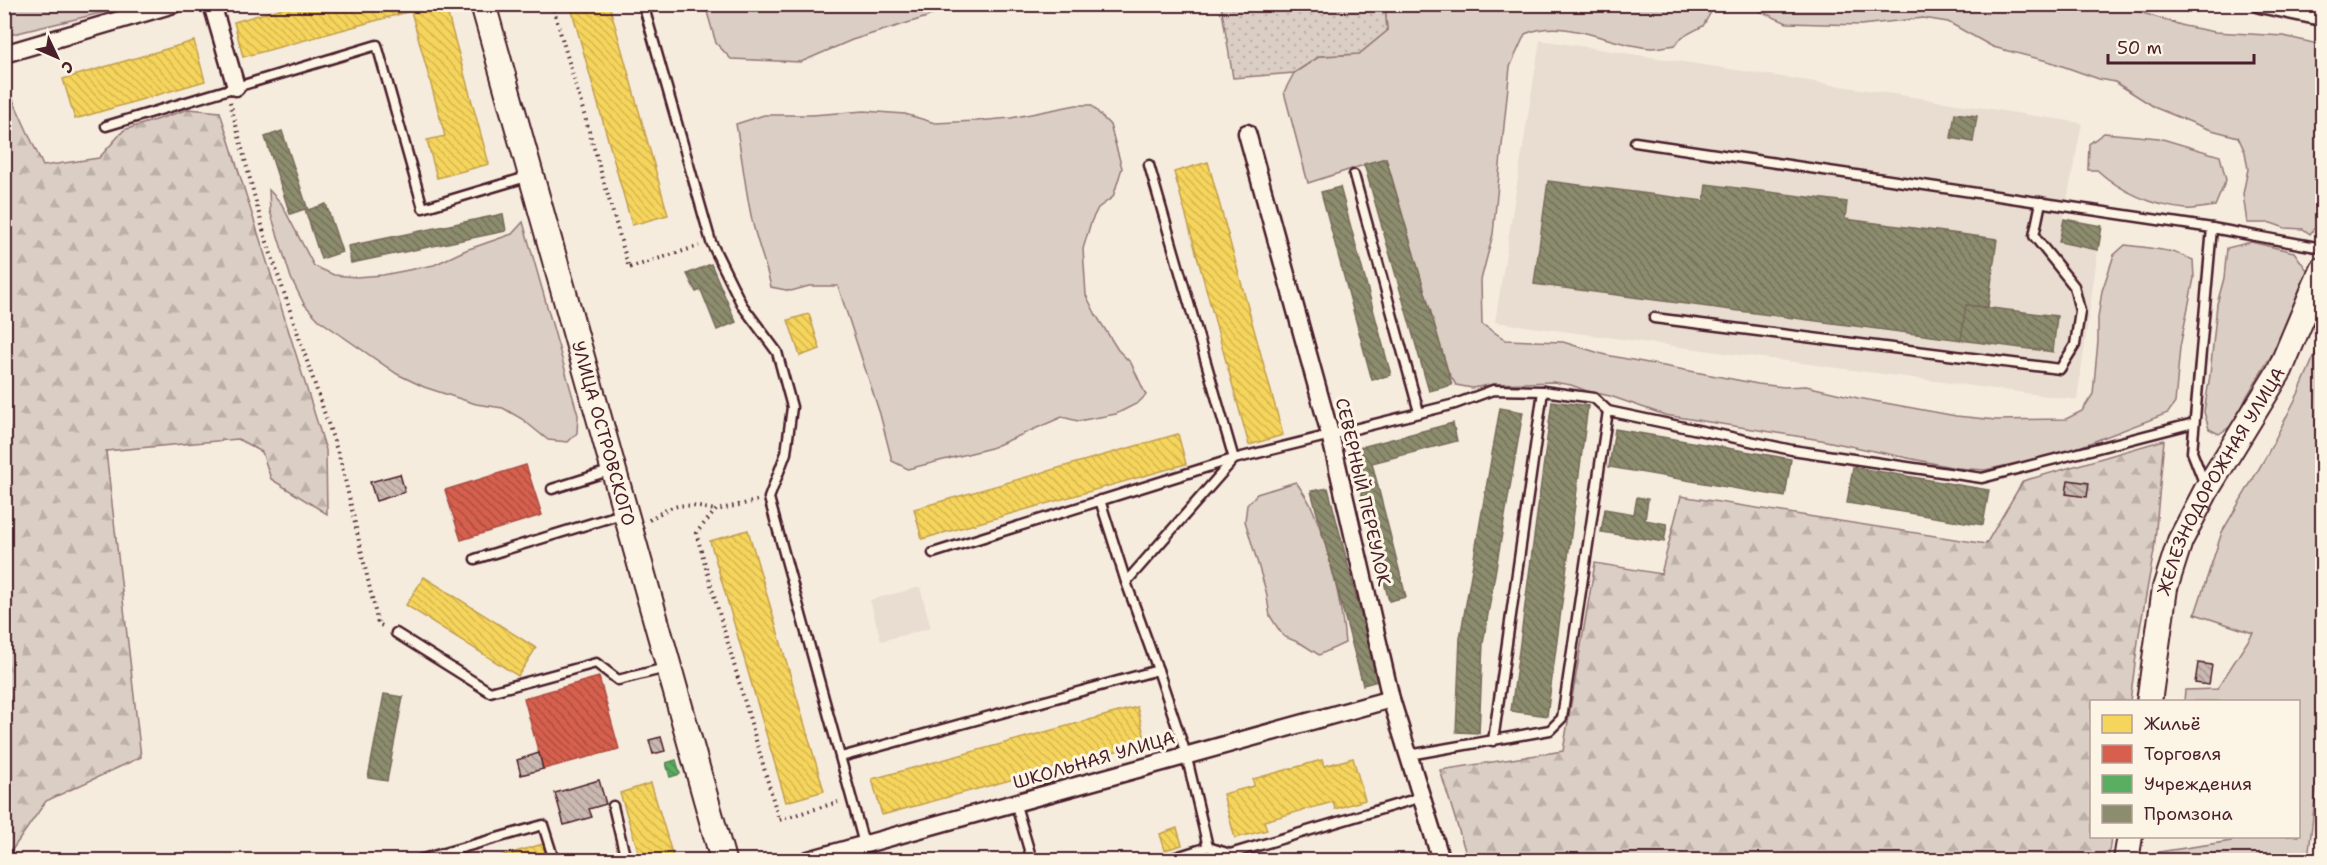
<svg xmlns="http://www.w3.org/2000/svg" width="2327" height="865" font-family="'Shantell Sans',sans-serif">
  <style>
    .built { fill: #e8ddd0 }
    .green { fill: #dbcec4; stroke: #927678; stroke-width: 1.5 }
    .forest { fill: url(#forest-firs); stroke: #927678; stroke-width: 1.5 }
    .garden { fill: url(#garden-dots); stroke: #927678; stroke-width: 1.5 }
    .homes { fill: url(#homes-back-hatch); stroke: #c29e4d; stroke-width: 1.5 }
    .shops { fill: url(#shops-back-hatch); stroke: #ac4c43; stroke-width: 1.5 }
    .public { fill: url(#public-back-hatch); stroke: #558351; stroke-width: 1.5 }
    .industry { fill: url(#industry-back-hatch); stroke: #786b5a; stroke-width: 1.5 }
    .building { fill: url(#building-back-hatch); stroke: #4a1f2b; stroke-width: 1.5 }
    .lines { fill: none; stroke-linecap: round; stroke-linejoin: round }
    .lane-casing { stroke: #4a1f2b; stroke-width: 13 }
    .street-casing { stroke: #4a1f2b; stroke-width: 21 }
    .secondary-casing { stroke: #4a1f2b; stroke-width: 28 }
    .path { stroke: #4a1f2b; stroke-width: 4; stroke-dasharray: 1.5 4.5; stroke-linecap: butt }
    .lane { stroke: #fcf5e5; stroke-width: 8 }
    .street { stroke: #fcf5e5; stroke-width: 16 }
    .secondary { stroke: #fcf5e5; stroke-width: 24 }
    .labels { text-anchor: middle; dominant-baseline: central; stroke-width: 6; stroke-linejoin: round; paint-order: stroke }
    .street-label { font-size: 18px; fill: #4a1f2b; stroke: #fcf5e5 }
  </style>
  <defs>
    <pattern id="forest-firs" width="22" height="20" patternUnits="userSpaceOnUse" patternTransform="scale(1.5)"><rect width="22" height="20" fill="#dbcec4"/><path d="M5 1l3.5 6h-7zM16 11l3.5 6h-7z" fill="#bdb0a9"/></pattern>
    <pattern id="garden-dots" width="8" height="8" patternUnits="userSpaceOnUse" patternTransform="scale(1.5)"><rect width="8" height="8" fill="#dbcec4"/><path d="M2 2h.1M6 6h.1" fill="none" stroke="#bdb0a9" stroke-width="1.8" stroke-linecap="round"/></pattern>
    <pattern id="homes-back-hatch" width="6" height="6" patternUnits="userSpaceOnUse" patternTransform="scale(1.5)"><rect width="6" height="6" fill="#f6d55c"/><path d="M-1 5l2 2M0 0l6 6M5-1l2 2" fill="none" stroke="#d4b650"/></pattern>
    <pattern id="shops-back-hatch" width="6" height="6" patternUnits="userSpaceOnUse" patternTransform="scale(1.5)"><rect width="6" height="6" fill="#d6604d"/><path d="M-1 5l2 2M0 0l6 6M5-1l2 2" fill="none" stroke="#b04f40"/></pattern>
    <pattern id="public-back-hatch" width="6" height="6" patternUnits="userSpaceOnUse" patternTransform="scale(1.5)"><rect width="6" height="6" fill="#5aae61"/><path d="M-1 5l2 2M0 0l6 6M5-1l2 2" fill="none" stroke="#4c8d50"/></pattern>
    <pattern id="industry-back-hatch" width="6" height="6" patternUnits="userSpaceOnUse" patternTransform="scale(1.5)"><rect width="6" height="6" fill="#8c8c6e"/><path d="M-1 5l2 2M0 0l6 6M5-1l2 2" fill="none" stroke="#74725b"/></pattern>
    <pattern id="building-back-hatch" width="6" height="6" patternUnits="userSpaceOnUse" patternTransform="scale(1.5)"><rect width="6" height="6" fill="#cab9b1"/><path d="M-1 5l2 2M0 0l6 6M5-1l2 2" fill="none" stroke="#a69690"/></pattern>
  </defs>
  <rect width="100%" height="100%" fill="#f5ecde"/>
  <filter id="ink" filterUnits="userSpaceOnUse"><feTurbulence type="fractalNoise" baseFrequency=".0167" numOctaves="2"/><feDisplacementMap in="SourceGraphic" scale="12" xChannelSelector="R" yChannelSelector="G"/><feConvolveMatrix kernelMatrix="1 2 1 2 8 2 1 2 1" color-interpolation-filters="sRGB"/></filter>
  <g filter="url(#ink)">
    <!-- built -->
    <g class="built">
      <path d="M 1540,40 L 2082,123 L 2059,242 L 2098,250 L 2077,400 L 1495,322 Z"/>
      <path d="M 920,587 L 931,628 L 881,641 L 870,600 Z"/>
    </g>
    <!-- green -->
    <g class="green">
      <path d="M 5,4 L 134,4 L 134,5 L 5,36 Z"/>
      <path d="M 705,5 L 705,4 L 947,5 L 927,17 L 852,40 L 801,62 L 731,59 L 716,43 Z"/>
      <path d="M 1385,5 L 1715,5 L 1703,26 L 1682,37 L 1675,45 C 1668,46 1660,48 1652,48 C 1610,46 1566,16 1525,34 L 1510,67 L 1493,234 L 1481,280 L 1482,324 L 1506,340 L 1563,342 L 1606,355 L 1758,384 L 1784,387 L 1806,386 L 1858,398 L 1956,416 L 1996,420 L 2066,419 L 2082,411 L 2093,394 L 2098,341 L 2098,318 L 2102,291 L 2114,255 L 2125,245 C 2150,248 2171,249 2193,260 L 2194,278 L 2180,347 L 2175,403 L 2168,413 L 2074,449 L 2037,459 L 1985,470 L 1956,468 L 1821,440 L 1665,415 L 1610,396 L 1587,391 L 1571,385 L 1553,382 L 1495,384 L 1472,388 L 1456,385 L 1447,370 L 1386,158 L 1308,183 L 1284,92 L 1294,73 L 1320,56 L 1359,54 L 1387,31 Z"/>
      <path d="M 1746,5 L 2118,5 L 2184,26 L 2215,32 L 2284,36 L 2322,45 L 2322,211 L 2318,224 L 2310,234 L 2303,229 L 2285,228 L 2271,223 L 2247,223 L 2243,194 L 2248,169 L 2245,152 L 2238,137 L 2208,129 L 2156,108 L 2115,82 L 2099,79 L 2051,62 L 1993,47 L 1948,22 L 1923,18 L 1861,25 L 1787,23 Z"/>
      <path d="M 1076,105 L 1091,105 L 1110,125 L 1122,168 L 1113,197 L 1098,208 L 1091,222 L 1083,249 L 1086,295 L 1096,315 L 1118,350 L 1131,363 L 1146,395 L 1138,403 L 1116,414 L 1078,421 L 1062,417 L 991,448 L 908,469 L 892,461 L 880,414 L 838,286 L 809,286 L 791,291 L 771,287 C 766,264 757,243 752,220 C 745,188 742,156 736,124 L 764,115 L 812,115 L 864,111 L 905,114 L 935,123 L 977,121 L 1011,118 Z"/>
      <path d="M 2104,133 L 2159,138 L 2220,156 L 2226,180 L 2215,206 C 2206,207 2195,210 2186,209 C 2153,206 2121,192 2097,170 L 2088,170 L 2089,144 Z"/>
      <path d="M 269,190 L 281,203 L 314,266 L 334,275 L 356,277 L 383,275 L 434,265 L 466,250 L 512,234 L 523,222 L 578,415 L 577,433 L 568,442 L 548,440 L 522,419 L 503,408 L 476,404 L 424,387 L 397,374 L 319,320 L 304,304 L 291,278 L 270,211 Z"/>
      <path d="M 2251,242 L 2294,252 L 2307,270 L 2291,316 L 2277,346 L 2247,396 L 2234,424 L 2219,434 L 2209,429 L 2204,412 L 2210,375 L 2217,304 L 2224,278 L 2227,248 Z"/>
      <path d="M 2322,338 L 2322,693 L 2319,764 L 2308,860 L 2158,860 L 2159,852 L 2231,841 L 2232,837 L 2298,836 L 2298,702 L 2184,701 L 2185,690 L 2217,689 L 2253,633 L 2195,614 L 2222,532 L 2267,455 L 2298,394 Z"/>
      <path d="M 1296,482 C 1302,491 1309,500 1313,510 C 1329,547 1342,604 1345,643 L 1319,655 L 1302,644 L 1283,636 L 1270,616 L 1266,591 L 1245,521 L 1247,505 L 1257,494 Z"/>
    </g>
    <!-- forest -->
    <g class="forest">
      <path d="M 5,82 L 43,166 L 99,158 L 124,130 L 189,109 L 220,112 L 326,450 L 327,514 L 271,479 L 262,452 L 238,439 L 106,451 L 141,757 L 46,801 L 5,860 Z"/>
      <path d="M 2164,440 L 2154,551 L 2139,634 L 2130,701 L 2092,702 L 2092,836 L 2111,837 L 2108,860 L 1468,860 L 1440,770 L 1563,751 L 1595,563 L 1661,574 L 1681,496 L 1986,544 L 2023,481 Z"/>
    </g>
    <!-- garden -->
    <path class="garden" d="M 1221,5 L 1385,5 L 1387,31 L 1359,54 L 1320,56 L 1294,73 L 1233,78 Z"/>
    <!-- homes -->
    <g class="homes">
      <path d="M 297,4 L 445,4 L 489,164 L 437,178 L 427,140 L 445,136 L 411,11 L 243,57 L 234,22 Z"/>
      <path d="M 570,4 L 609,4 L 668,215 L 632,225 Z"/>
      <path d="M 194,41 L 205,81 L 75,119 L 63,79 Z"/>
      <path d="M 1208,162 L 1283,435 L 1249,445 L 1174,172 Z"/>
      <path d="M 809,314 L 820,349 L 800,356 L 788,320 Z"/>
      <path d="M 1178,434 L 1186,464 L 922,539 L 914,509 Z"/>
      <path d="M 748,530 L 824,791 L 786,802 L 710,541 Z"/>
      <path d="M 424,577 L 536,648 L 518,676 L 406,605 Z"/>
      <path d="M 1137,707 L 1146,743 L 882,815 L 872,779 Z"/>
      <path d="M 1353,758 L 1365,800 L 1335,809 L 1333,802 L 1264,821 L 1267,830 L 1235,838 L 1223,794 L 1254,786 L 1253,779 L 1322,760 L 1324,766 Z"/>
      <path d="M 651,783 L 674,860 L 641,860 L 620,793 Z"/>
      <path d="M 1177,828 L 1182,845 L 1165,850 L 1160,834 Z"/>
      <path d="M 543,844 L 548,860 L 487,860 Z"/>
      <path d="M 1012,854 L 1014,860 L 990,860 Z"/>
    </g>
    <!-- shops -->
    <g class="shops">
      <path d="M 526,465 L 542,515 L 461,540 L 445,490 Z"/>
      <path d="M 599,677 L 619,749 L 543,769 L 524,698 Z"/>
    </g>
    <!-- public -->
    <path class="public" d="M 676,760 L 680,774 L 670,777 L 666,763 Z"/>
    <!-- industry -->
    <g class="industry">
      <path d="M 1955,113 L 1977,116 L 1973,142 L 1951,138 Z"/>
      <path d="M 282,131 L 308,210 L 326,204 L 342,252 L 321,259 L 305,209 L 290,214 L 265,137 Z"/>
      <path d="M 1386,158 L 1452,385 L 1429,391 L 1364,164 Z"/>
      <path d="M 1548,181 L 1704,201 L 1706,184 L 1847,202 L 1845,219 L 1997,239 L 1988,307 L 1966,305 L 1961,340 L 1534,284 Z"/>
      <path d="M 1340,187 L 1391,375 L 1372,380 L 1321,192 Z"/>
      <path d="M 503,214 L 506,231 L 351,263 L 348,246 Z"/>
      <path d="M 2064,219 L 2102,226 L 2098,250 L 2059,242 Z"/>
      <path d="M 711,264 L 736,322 L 717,330 L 701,290 L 696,292 L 687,274 Z"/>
      <path d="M 1966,305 L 2057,316 L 2053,352 L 1961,340 Z"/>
      <path d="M 1552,401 L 1588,406 L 1547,716 L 1511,711 Z"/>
      <path d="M 1500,408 L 1523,412 L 1483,643 L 1479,733 L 1456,732 L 1460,638 Z"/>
      <path d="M 1453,423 L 1457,441 L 1372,463 L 1406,597 L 1389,601 L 1350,450 Z"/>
      <path d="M 1615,429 L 1791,459 L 1785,497 L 1609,467 Z"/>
      <path d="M 1853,467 L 1989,490 L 1983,525 L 1847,503 Z"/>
      <path d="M 1328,488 L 1378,681 L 1363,685 L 1311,491 Z"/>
      <path d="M 1637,497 L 1648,499 L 1645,520 L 1667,524 L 1664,542 L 1601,532 L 1605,509 L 1634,514 Z"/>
      <path d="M 384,694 L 403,697 L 387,781 L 368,778 Z"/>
    </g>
    <!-- building -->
    <g class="building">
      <path d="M 400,474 L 405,492 L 376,501 L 370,482 Z"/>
      <path d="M 2068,480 L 2089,483 L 2087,497 L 2066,494 Z"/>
      <path d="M 2198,663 L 2212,665 L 2209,685 L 2195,683 Z"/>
      <path d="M 661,737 L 665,751 L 653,754 L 649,740 Z"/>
      <path d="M 539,753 L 543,769 L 521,775 L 517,760 Z"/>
      <path d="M 599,780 L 606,804 L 589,809 L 592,817 L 564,825 L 555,793 Z"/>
    </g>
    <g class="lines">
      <!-- lane casing -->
      <g class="lane-casing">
        <g id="lane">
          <path d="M 643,4 L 711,242 L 742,305 L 777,352 L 792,407 L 786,453 L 769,498 L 864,844"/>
          <path d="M 106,126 L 377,45 L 423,208 L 530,176"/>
          <path d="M 1635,142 L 2212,228 L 2322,248"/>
          <path d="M 1149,165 L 1234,459 L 1455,404 L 1493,390 L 1543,391 L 1594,398 L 1608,411 L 1792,450 L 1982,478 L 2194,423"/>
          <path d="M 1354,175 L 1419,412"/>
          <path d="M 1654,318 L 2060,369 L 2075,345 L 2080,311 L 2074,286 L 2034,236 L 2041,202"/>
          <path d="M 2205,485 L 2192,452 L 2212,228"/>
          <path d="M 552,489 L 612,470"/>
          <path d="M 1100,500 L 1126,582"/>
          <path d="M 933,553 L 1233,459"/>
          <path d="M 475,559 L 625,513"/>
          <path d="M 396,633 L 490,692 L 596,663 L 618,680 L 666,668"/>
          <path d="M 1493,741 L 1543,391"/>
          <path d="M 1409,755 L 1550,730 L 1562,718 L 1608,411"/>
          <path d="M 841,757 L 1158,670"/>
          <path d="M 1015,802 L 1032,860"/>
          <path d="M 613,806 L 626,860"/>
          <path d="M 1208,847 L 1186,754 L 1158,670 L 1126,582 L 1234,459"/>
          <path d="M 419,860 L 543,825 L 554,860"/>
          <path d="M 1167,860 L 1208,847 L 1230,854 L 1422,797"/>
        </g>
      </g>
      <!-- street casing -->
      <g class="street-casing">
        <g id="street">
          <path d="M 212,4 L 236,87"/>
          <path d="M 2260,4 L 2322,17"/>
          <path d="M 4,54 L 174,4"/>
          <path d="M 1247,133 L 1330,434 L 1391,699 L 1441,860"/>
          <path d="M 808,860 L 1391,699"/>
        </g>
      </g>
      <!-- secondary casing -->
      <g class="secondary-casing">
        <g id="secondary">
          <path id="s1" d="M 483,4 L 723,860"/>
          <path id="s2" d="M 2149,702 L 2165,588 L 2180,541 L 2207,489 L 2280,370 L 2322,270"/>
          <path d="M 2126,860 L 2130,836"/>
        </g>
      </g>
      <!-- path -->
      <g class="path">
        <path d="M 552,4 L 629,268 L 699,246"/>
        <path d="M 230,102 L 264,233 L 341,462 L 378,624 L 385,627"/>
        <path d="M 757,501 L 716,510 L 696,533 L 779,820 L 838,802"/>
        <path d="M 649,520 C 678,501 682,504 715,510"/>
      </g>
      <!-- lane -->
      <use href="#lane" class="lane"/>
      <!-- street -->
      <use href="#street" class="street"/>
      <!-- secondary -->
      <use href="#secondary" class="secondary"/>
    </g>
  </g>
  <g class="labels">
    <!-- street labels -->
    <g class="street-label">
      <text stroke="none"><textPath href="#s1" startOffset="446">УЛИЦА ОСТРОВСКОГО</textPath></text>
      <text stroke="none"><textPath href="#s2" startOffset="236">ЖЕЛЕЗНОДОРОЖНАЯ УЛИЦА</textPath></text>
      <text transform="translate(1363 492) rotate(77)">СЕВЕРНЫЙ ПЕРЕУЛОК</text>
      <text transform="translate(1094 760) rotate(-16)">ШКОЛЬНАЯ УЛИЦА</text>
    </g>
  </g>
  <!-- margin -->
  <rect width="2327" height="865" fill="none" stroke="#fcf5e5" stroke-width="24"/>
  <rect x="12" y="12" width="2303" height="841" fill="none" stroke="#4a1f2b" stroke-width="2" filter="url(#ink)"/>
  <!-- legend -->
  <rect x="2090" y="700" width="210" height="138" fill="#fcf5e5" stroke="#b59f9b" stroke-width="1.5"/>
  <rect x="2102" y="715" width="30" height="18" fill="#f6d55c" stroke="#b59f9b" stroke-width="1.5"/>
  <text x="2144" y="730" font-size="18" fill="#4a1f2b">Жильё</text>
  <rect x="2102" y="745" width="30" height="18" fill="#d6604d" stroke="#b59f9b" stroke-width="1.5"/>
  <text x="2144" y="760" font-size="18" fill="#4a1f2b">Торговля</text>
  <rect x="2102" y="775" width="30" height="18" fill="#5aae61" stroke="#b59f9b" stroke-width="1.5"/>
  <text x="2144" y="790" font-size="18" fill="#4a1f2b">Учреждения</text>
  <rect x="2102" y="805" width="30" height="18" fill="#8c8c6e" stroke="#b59f9b" stroke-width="1.5"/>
  <text x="2144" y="820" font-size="18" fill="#4a1f2b">Промзона</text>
  <!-- north arrow -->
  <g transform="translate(57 57) rotate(134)" stroke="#fcf5e5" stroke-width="4.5" paint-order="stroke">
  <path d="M0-4.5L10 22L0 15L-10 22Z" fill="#4a1f2b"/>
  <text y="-9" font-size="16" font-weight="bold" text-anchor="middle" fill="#4a1f2b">С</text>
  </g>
  <!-- scale -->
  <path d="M2108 54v9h146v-9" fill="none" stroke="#4a1f2b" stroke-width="3"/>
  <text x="2117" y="54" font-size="18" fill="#4a1f2b" stroke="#fcf5e5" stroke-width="4.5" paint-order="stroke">50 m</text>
</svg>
